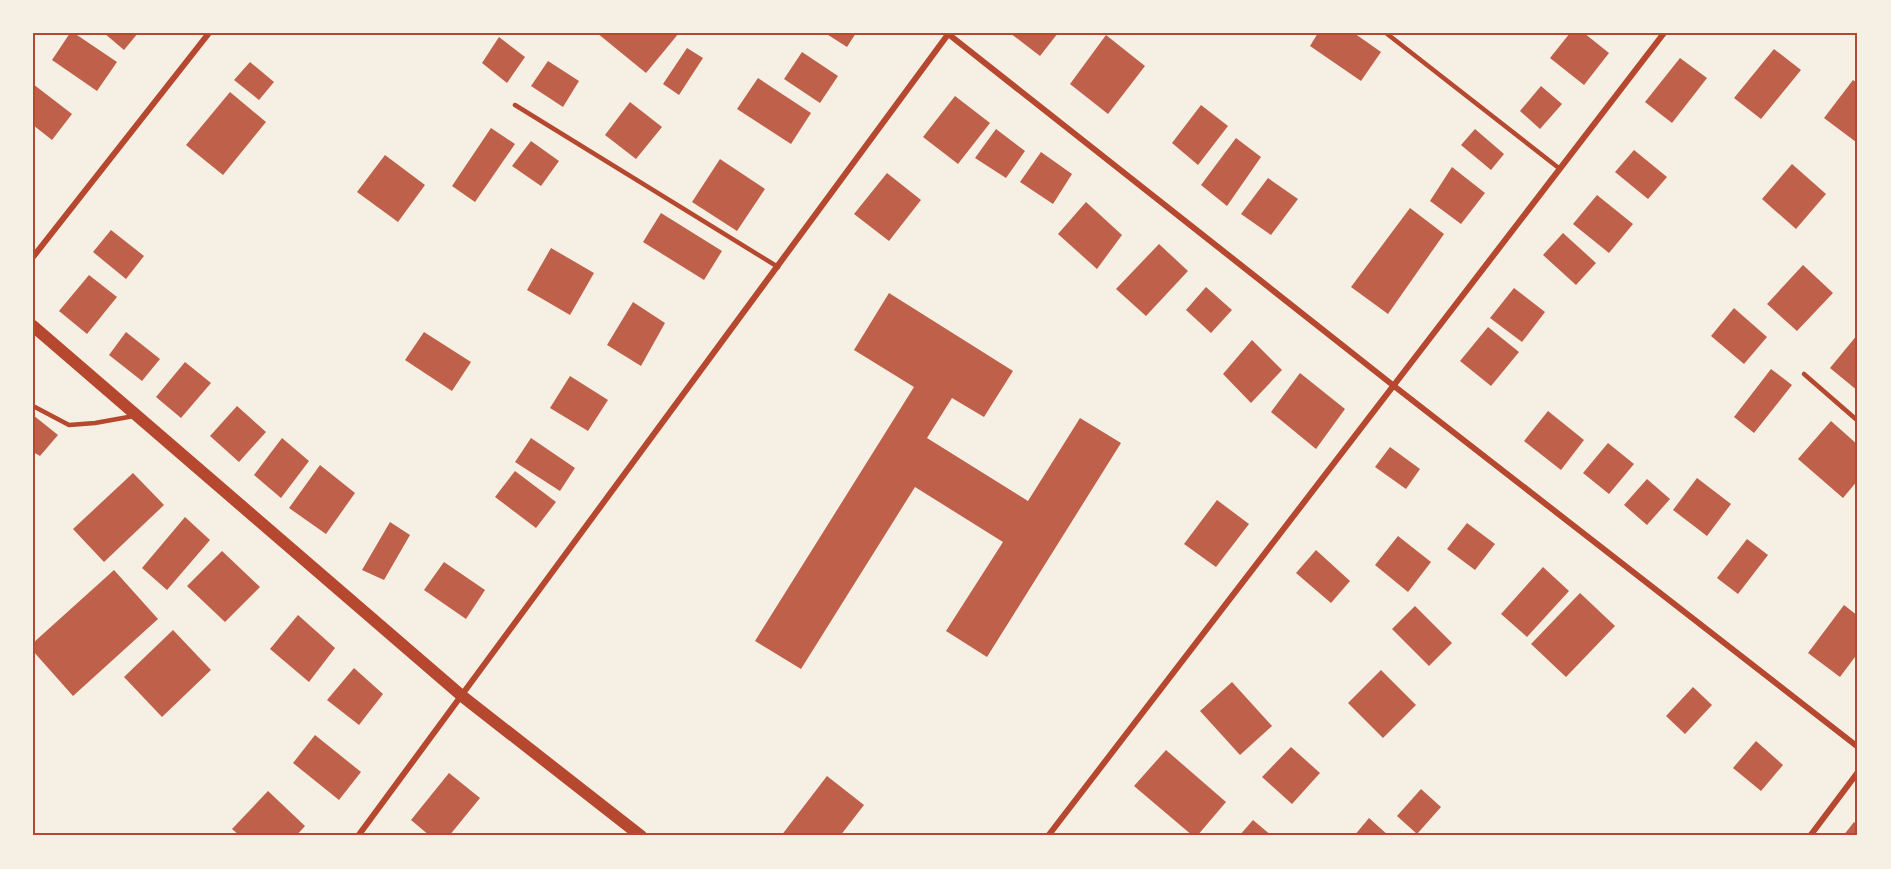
<svg xmlns="http://www.w3.org/2000/svg" width="1891" height="869" font-family="Overpass,sans-serif">
  <style>
    .building { fill: #bf614a }
    .lines { fill: none; stroke-linecap: round; stroke-linejoin: round }
    .service { stroke: #b5482f; stroke-width: 4.5 }
    .minor { stroke: #b5482f; stroke-width: 6 }
    .secondary { stroke: #b5482f; stroke-width: 12 }
    .neatline { fill: none; stroke: #b5482f; stroke-width: 2 }
  </style>
  <rect width="100%" height="100%" fill="#f6efe4"/>
  <!-- building -->
  <g class="building">
    <path d="M 70,33 L 74,33 L 117,62 L 97,91 L 52,60 Z"/>
    <path d="M 104,33 L 138,33 L 124,50 Z"/>
    <path d="M 597,33 L 679,33 L 646,73 Z"/>
    <path d="M 825,33 L 856,33 L 847,47 Z"/>
    <path d="M 1010,33 L 1058,33 L 1040,56 Z"/>
    <path d="M 1318,33 L 1354,33 L 1381,52 L 1361,81 L 1310,46 Z"/>
    <path d="M 1570,33 L 1584,33 L 1609,53 L 1584,85 L 1550,58 Z"/>
    <path d="M 1106,35 L 1145,66 L 1108,114 L 1070,84 Z"/>
    <path d="M 499,37 L 525,57 L 507,83 L 482,63 Z"/>
    <path d="M 687,48 L 703,58 L 679,95 L 663,84 Z"/>
    <path d="M 1774,49 L 1801,70 L 1761,119 L 1734,98 Z"/>
    <path d="M 802,52 L 838,76 L 820,103 L 784,79 Z"/>
    <path d="M 1680,58 L 1707,78 L 1672,123 L 1645,102 Z"/>
    <path d="M 548,61 L 579,81 L 563,107 L 531,86 Z"/>
    <path d="M 250,62 L 274,82 L 259,100 L 234,80 Z"/>
    <path d="M 758,78 L 811,113 L 791,144 L 737,109 Z"/>
    <path d="M 1853,80 L 1858,84 L 1858,138 L 1856,142 L 1824,118 Z"/>
    <path d="M 33,84 L 72,114 L 52,140 L 33,125 Z"/>
    <path d="M 1541,86 L 1562,104 L 1540,129 L 1520,111 Z"/>
    <path d="M 230,92 L 266,122 L 223,175 L 186,145 Z"/>
    <path d="M 955,96 L 990,123 L 958,164 L 923,137 Z"/>
    <path d="M 630,102 L 662,127 L 636,159 L 605,135 Z"/>
    <path d="M 1201,105 L 1228,126 L 1198,165 L 1172,143 Z"/>
    <path d="M 491,128 L 515,144 L 475,202 L 452,186 Z"/>
    <path d="M 996,129 L 1025,151 L 1006,178 L 975,158 Z"/>
    <path d="M 1475,129 L 1504,154 L 1491,170 L 1461,145 Z"/>
    <path d="M 1236,138 L 1261,157 L 1227,206 L 1201,185 Z"/>
    <path d="M 531,141 L 559,161 L 541,186 L 512,166 Z"/>
    <path d="M 1634,150 L 1667,177 L 1648,199 L 1615,172 Z"/>
    <path d="M 1041,152 L 1072,174 L 1053,204 L 1020,182 Z"/>
    <path d="M 385,155 L 425,185 L 398,222 L 357,192 Z"/>
    <path d="M 720,159 L 765,189 L 737,231 L 692,202 Z"/>
    <path d="M 1792,164 L 1826,194 L 1796,229 L 1762,199 Z"/>
    <path d="M 1452,167 L 1485,193 L 1461,224 L 1430,201 Z"/>
    <path d="M 887,173 L 921,200 L 889,241 L 854,214 Z"/>
    <path d="M 1268,178 L 1298,199 L 1271,235 L 1241,214 Z"/>
    <path d="M 1597,195 L 1633,224 L 1609,253 L 1573,224 Z"/>
    <path d="M 1086,202 L 1122,235 L 1097,269 L 1058,234 Z"/>
    <path d="M 1410,208 L 1444,234 L 1388,314 L 1351,287 Z"/>
    <path d="M 661,213 L 722,251 L 704,280 L 643,242 Z"/>
    <path d="M 111,230 L 144,256 L 126,279 L 93,252 Z"/>
    <path d="M 1563,233 L 1596,263 L 1576,285 L 1543,255 Z"/>
    <path d="M 1159,244 L 1188,271 L 1146,316 L 1116,289 Z"/>
    <path d="M 551,248 L 594,273 L 570,315 L 527,290 Z"/>
    <path d="M 1803,265 L 1833,293 L 1797,331 L 1767,304 Z"/>
    <path d="M 89,275 L 117,297 L 87,334 L 59,311 Z"/>
    <path d="M 1206,287 L 1232,310 L 1211,333 L 1186,310 Z"/>
    <path d="M 1514,288 L 1545,312 L 1522,342 L 1490,318 Z"/>
    <path d="M 889,293 L 1013,371 L 984,417 L 952,398 L 927,438 L 1028,501 L 1080,418 L 1121,443 L 987,657 L 946,631 L 1003,542 L 915,487 L 801,669 L 755,641 L 914,387 L 854,350 Z"/>
    <path d="M 633,302 L 665,323 L 641,366 L 607,345 Z"/>
    <path d="M 1734,308 L 1767,337 L 1744,364 L 1711,336 Z"/>
    <path d="M 1488,327 L 1519,352 L 1491,386 L 1460,361 Z"/>
    <path d="M 126,332 L 160,359 L 142,381 L 109,355 Z"/>
    <path d="M 424,332 L 471,362 L 452,391 L 405,360 Z"/>
    <path d="M 1858,334 L 1858,391 L 1830,368 Z"/>
    <path d="M 1252,340 L 1282,370 L 1251,403 L 1223,374 Z"/>
    <path d="M 185,362 L 211,383 L 181,418 L 156,397 Z"/>
    <path d="M 1771,369 L 1792,385 L 1754,433 L 1734,417 Z"/>
    <path d="M 1300,373 L 1345,409 L 1316,449 L 1271,412 Z"/>
    <path d="M 570,376 L 608,400 L 588,431 L 550,408 Z"/>
    <path d="M 237,406 L 266,432 L 239,462 L 210,436 Z"/>
    <path d="M 1548,411 L 1584,440 L 1561,470 L 1524,441 Z"/>
    <path d="M 33,415 L 58,435 L 40,456 L 33,452 Z"/>
    <path d="M 1831,421 L 1858,445 L 1858,480 L 1843,498 L 1798,459 Z"/>
    <path d="M 282,438 L 309,461 L 281,498 L 254,475 Z"/>
    <path d="M 531,438 L 575,468 L 560,491 L 515,462 Z"/>
    <path d="M 1608,443 L 1634,464 L 1609,494 L 1583,473 Z"/>
    <path d="M 1390,447 L 1420,469 L 1406,489 L 1375,467 Z"/>
    <path d="M 320,465 L 355,493 L 326,534 L 289,508 Z"/>
    <path d="M 515,471 L 556,502 L 536,528 L 495,497 Z"/>
    <path d="M 133,473 L 164,505 L 104,562 L 73,529 Z"/>
    <path d="M 1697,478 L 1731,504 L 1707,536 L 1673,510 Z"/>
    <path d="M 1647,479 L 1670,499 L 1647,525 L 1624,505 Z"/>
    <path d="M 1217,500 L 1249,524 L 1216,567 L 1184,544 Z"/>
    <path d="M 185,517 L 210,540 L 167,590 L 142,568 Z"/>
    <path d="M 390,522 L 410,535 L 384,580 L 362,570 Z"/>
    <path d="M 1467,523 L 1495,544 L 1475,570 L 1447,549 Z"/>
    <path d="M 1398,536 L 1431,562 L 1408,592 L 1375,565 Z"/>
    <path d="M 1747,539 L 1768,555 L 1738,594 L 1717,578 Z"/>
    <path d="M 1316,550 L 1350,581 L 1331,603 L 1296,573 Z"/>
    <path d="M 222,551 L 260,587 L 225,622 L 187,586 Z"/>
    <path d="M 444,562 L 485,590 L 466,619 L 424,590 Z"/>
    <path d="M 1543,567 L 1569,591 L 1527,637 L 1501,614 Z"/>
    <path d="M 114,570 L 158,619 L 73,696 L 33,651 L 33,643 Z"/>
    <path d="M 1580,593 L 1615,626 L 1566,677 L 1531,644 Z"/>
    <path d="M 1844,605 L 1858,616 L 1858,653 L 1840,677 L 1808,653 Z"/>
    <path d="M 1415,606 L 1452,643 L 1429,666 L 1392,629 Z"/>
    <path d="M 298,615 L 335,648 L 309,682 L 270,649 Z"/>
    <path d="M 173,630 L 211,670 L 162,717 L 124,677 Z"/>
    <path d="M 354,668 L 383,694 L 359,725 L 327,700 Z"/>
    <path d="M 1381,670 L 1416,705 L 1383,738 L 1348,703 Z"/>
    <path d="M 1232,682 L 1272,726 L 1240,755 L 1200,711 Z"/>
    <path d="M 1693,687 L 1712,705 L 1685,734 L 1666,716 Z"/>
    <path d="M 315,735 L 361,772 L 339,800 L 293,763 Z"/>
    <path d="M 1756,741 L 1783,765 L 1761,791 L 1733,768 Z"/>
    <path d="M 1291,747 L 1320,773 L 1292,804 L 1262,777 Z"/>
    <path d="M 1166,750 L 1226,802 L 1197,836 L 1193,836 L 1134,786 Z"/>
    <path d="M 449,773 L 480,798 L 449,836 L 430,836 L 411,820 Z"/>
    <path d="M 827,776 L 864,805 L 840,836 L 781,836 Z"/>
    <path d="M 1421,789 L 1441,807 L 1417,834 L 1397,816 Z"/>
    <path d="M 268,791 L 305,826 L 296,836 L 240,836 L 232,829 Z"/>
    <path d="M 1369,818 L 1389,836 L 1354,836 Z"/>
    <path d="M 1253,820 L 1272,836 L 1239,836 Z"/>
    <path d="M 1854,822 L 1858,825 L 1858,836 L 1843,836 Z"/>
  </g>
  <g class="lines">
    <!-- service -->
    <g class="service">
      <path d="M 1386,33 L 1560,169"/>
      <path d="M 515,105 L 778,267"/>
      <path d="M 1804,374 L 1858,421"/>
      <path d="M 33,406 L 69,425 L 95,423 L 134,416"/>
    </g>
    <!-- minor -->
    <g class="minor">
      <path d="M 947,33 L 1394,386 L 1858,747"/>
      <path d="M 33,257 L 209,33"/>
      <path d="M 358,836 L 949,33"/>
      <path d="M 1048,836 L 1664,33"/>
      <path d="M 1810,836 L 1858,772"/>
    </g>
    <!-- secondary -->
    <path class="secondary" d="M 33,326 L 462,696 L 641,836"/>
  </g>
  <!-- border -->
  <rect width="1891" height="869" fill="none" stroke="#f6efe4" stroke-width="69"/>
  <rect x="34" y="34" width="1822" height="800" class="neatline"/>
</svg>
